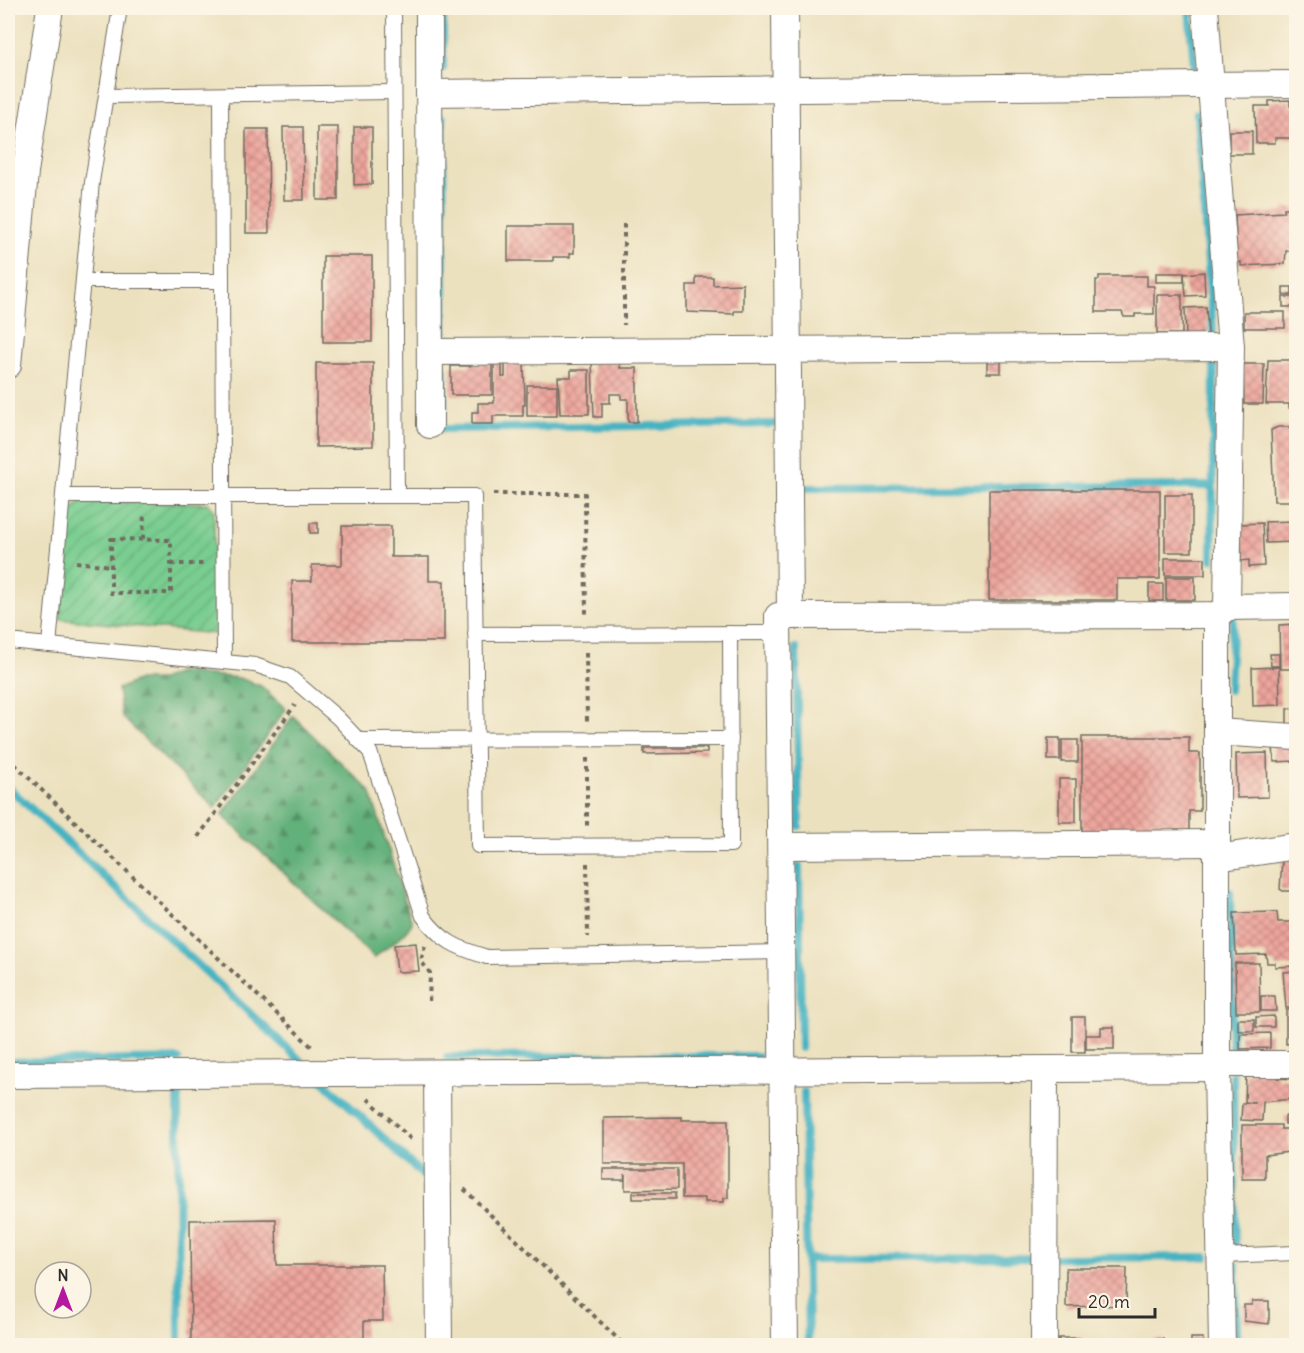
<svg xmlns="http://www.w3.org/2000/svg" width="1304" height="1353" font-family="Delius,sans-serif">
  <style>
    .forest { fill: url(#forest-firs); stroke: #466e52; stroke-width: 1.5 }
    .garden { fill: url(#garden-furrows); stroke: #527c5e; stroke-width: 1.5 }
    .lines { fill: none; stroke-linecap: round; stroke-linejoin: round }
    .stream { stroke: #46b3c2; stroke-width: 8 }
    .building { fill: url(#building-cross-hatch) }
    .lane-casing { stroke: #6f6b5f; stroke-width: 16 }
    .street-casing { stroke: #6f6b5f; stroke-width: 28 }
    .path { stroke: #6f6b5f; stroke-width: 4; stroke-dasharray: 4.5 4.5; stroke-linecap: butt }
    .lane { stroke: #fff; stroke-width: 14 }
    .street { stroke: #fff; stroke-width: 26 }
  </style>
  <defs>
    <pattern id="forest-firs" width="22" height="20" patternUnits="userSpaceOnUse" patternTransform="scale(1.5)"><rect width="22" height="20" fill="#62b07a"/><path d="M5 1l3.5 6h-7zM16 11l3.5 6h-7z" fill="#518f64"/></pattern>
    <pattern id="garden-furrows" width="10" height="10" patternUnits="userSpaceOnUse" patternTransform="scale(1.5)"><rect width="10" height="10" fill="#79cd90"/><path d="M-1 1l2-2M0 10L10 0M9 11l2-2" fill="none" stroke="#69b07c"/></pattern>
    <pattern id="building-cross-hatch" width="8" height="8" patternUnits="userSpaceOnUse" patternTransform="scale(1.5)"><rect width="8" height="8" fill="#eea59d"/><path d="M0 0l8 8M0 8l8-8" fill="none" stroke="#c18780"/></pattern>
  </defs>
  <rect width="100%" height="100%" fill="#fcf5e5"/>
  <filter id="ink" filterUnits="userSpaceOnUse"><feTurbulence type="fractalNoise" baseFrequency=".0167" numOctaves="2"/><feDisplacementMap in="SourceGraphic" scale="12" xChannelSelector="R" yChannelSelector="G"/><feConvolveMatrix kernelMatrix="1 2 1 2 8 2 1 2 1" color-interpolation-filters="sRGB"/></filter>
  <filter id="wash" filterUnits="userSpaceOnUse"><feTurbulence type="fractalNoise" baseFrequency=".008" numOctaves="4" result="noise"/><feDisplacementMap in="SourceGraphic" scale="24" xChannelSelector="R" yChannelSelector="G"/><feGaussianBlur stdDeviation="1.35" result="paint"/><feColorMatrix in="noise" values="0 0 0 0 0 0 0 0 0 0 0 0 0 0 0 0 0 1.4 0 .05"/><feComposite in="paint" operator="in"/></filter>
  <g filter="url(#wash)">
    <rect width="100%" height="100%" fill="#ece1bf"/>
    <!-- forest -->
    <g class="forest">
      <path d="M 181,672 L 239,678 L 261,686 L 286,709 L 215,808 L 122,717 L 118,689 L 139,680 L 161,680 Z"/>
      <path d="M 293,716 L 370,791 L 412,923 C 404,938 387,946 374,958 L 222,815 Z"/>
    </g>
    <!-- garden -->
    <path class="garden" d="M 81,502 L 208,503 L 214,510 L 215,634 L 60,619 L 70,511 Z"/>
    <g class="lines">
      <!-- stream -->
      <g class="stream">
        <path d="M 1189,8 L 1194,66"/>
        <path d="M 443,68 L 443,8"/>
        <path d="M 1197,113 L 1213,332"/>
        <path d="M 443,118 L 444,331"/>
        <path d="M 444,370 L 444,409"/>
        <path d="M 444,429 L 776,424"/>
        <path d="M 797,488 L 1212,486"/>
        <path d="M 1212,559 L 1214,367"/>
        <path d="M 796,648 L 799,826"/>
        <path d="M 1229,690 L 1233,619"/>
        <path d="M 8,787 L 301,1061"/>
        <path d="M 1229,809 L 1230,836"/>
        <path d="M 799,866 L 801,1048"/>
        <path d="M 1230,892 L 1232,1052"/>
        <path d="M 447,1057 L 757,1056"/>
        <path d="M 8,1062 L 178,1059"/>
        <path d="M 1233,1075 L 1235,1246"/>
        <path d="M 324,1082 L 429,1181"/>
        <path d="M 178,1085 L 179,1346"/>
        <path d="M 804,1092 L 808,1346"/>
        <path d="M 1055,1258 L 1206,1257"/>
        <path d="M 807,1259 L 1034,1258"/>
        <path d="M 1236,1265 L 1237,1346"/>
      </g>
    </g>
    <g id="blocks">
      <!-- building -->
      <g class="building">
        <path d="M 1290,100 L 1290,106 L 1296,106 L 1296,138 L 1275,138 L 1275,143 L 1256,143 L 1255,106 L 1269,106 L 1269,101 Z"/>
        <path d="M 283,127 L 303,127 L 304,200 L 284,200 Z"/>
        <rect x="317" y="127" width="21" height="73"/>
        <path d="M 354,127 L 372,127 L 372,184 L 354,185 Z"/>
        <path d="M 246,129 L 268,129 L 269,233 L 246,233 Z"/>
        <rect x="1229" y="131" width="23" height="23"/>
        <path d="M 1284,208 L 1296,208 L 1296,251 L 1286,251 L 1285,264 L 1241,266 L 1241,262 L 1237,262 L 1235,215 L 1284,212 Z"/>
        <path d="M 508,226 L 574,226 L 574,253 L 570,253 L 570,257 L 553,257 L 553,261 L 508,261 Z"/>
        <rect x="323" y="256" width="49" height="86"/>
        <path d="M 1204,272 L 1205,295 L 1186,296 L 1184,274 Z"/>
        <rect x="1156" y="273" width="28" height="9"/>
        <path d="M 1099,276 L 1147,276 L 1147,286 L 1154,286 L 1154,314 L 1135,314 L 1135,317 L 1124,317 L 1122,312 L 1096,312 L 1096,280 L 1099,280 Z"/>
        <path d="M 696,277 L 713,277 L 713,285 L 743,284 L 743,311 L 734,311 L 734,314 L 687,312 L 687,285 L 696,285 Z"/>
        <rect x="1283" y="287" width="9" height="8"/>
        <rect x="1157" y="295" width="25" height="39"/>
        <rect x="1283" y="297" width="13" height="10"/>
        <path d="M 1206,307 L 1208,334 L 1186,336 L 1185,308 Z"/>
        <rect x="1244" y="312" width="41" height="16"/>
        <path d="M 1268,360 L 1292,360 L 1292,364 L 1296,364 L 1296,408 L 1289,408 L 1289,404 L 1266,404 Z"/>
        <rect x="987" y="361" width="14" height="12"/>
        <path d="M 316,363 L 373,363 L 373,446 L 316,447 Z"/>
        <path d="M 470,363 L 490,363 L 492,366 L 492,395 L 451,395 L 451,366 L 470,366 Z"/>
        <path d="M 494,363 L 502,363 L 502,377 L 505,377 L 505,363 L 524,363 L 525,405 L 523,405 L 523,416 L 493,416 L 493,424 L 472,424 L 472,412 L 478,412 L 478,403 L 494,403 Z"/>
        <path d="M 592,363 L 620,363 L 620,368 L 637,368 L 637,422 L 628,422 L 628,399 L 621,399 L 621,394 L 610,394 L 610,403 L 602,403 L 602,417 L 594,417 Z"/>
        <path d="M 1243,364 L 1264,364 L 1263,404 L 1244,404 Z"/>
        <path d="M 571,370 L 589,370 L 589,414 L 560,414 L 558,377 L 571,377 Z"/>
        <rect x="527" y="385" width="30" height="31"/>
        <path d="M 1278,427 L 1296,427 L 1296,501 L 1274,501 L 1271,430 Z"/>
        <path d="M 989,490 L 1160,490 L 1160,579 L 1117,579 L 1117,600 L 989,600 Z"/>
        <rect x="1165" y="495" width="27" height="57"/>
        <path d="M 1294,521 L 1294,542 L 1266,543 L 1265,522 Z"/>
        <rect x="310" y="523" width="8" height="10"/>
        <path d="M 1262,523 L 1264,566 L 1249,567 L 1249,560 L 1241,561 L 1240,524 Z"/>
        <path d="M 342,526 L 391,526 L 391,557 L 429,557 L 429,581 L 444,581 L 444,642 L 292,642 L 292,581 L 312,581 L 312,565 L 342,565 Z"/>
        <rect x="1165" y="558" width="40" height="17"/>
        <rect x="1166" y="577" width="29" height="23"/>
        <rect x="1149" y="584" width="14" height="17"/>
        <path d="M 1296,624 L 1296,669 L 1280,669 L 1279,625 Z"/>
        <path d="M 1270,654 L 1279,654 L 1279,666 L 1271,666 Z"/>
        <path d="M 1279,667 L 1280,705 L 1253,706 L 1252,668 Z"/>
        <path d="M 1296,708 L 1296,727 L 1287,727 L 1287,709 Z"/>
        <path d="M 1082,737 L 1189,737 L 1189,753 L 1200,753 L 1200,811 L 1189,811 L 1189,832 L 1082,832 Z"/>
        <rect x="1048" y="738" width="12" height="22"/>
        <rect x="1062" y="740" width="16" height="22"/>
        <path d="M 1296,743 L 1296,761 L 1274,762 L 1273,744 Z"/>
        <path d="M 644,748 L 707,748 L 707,753 L 644,754 Z"/>
        <path d="M 1267,753 L 1268,797 L 1237,798 L 1236,754 Z"/>
        <rect x="1059" y="779" width="17" height="43"/>
        <path d="M 1296,859 L 1296,891 L 1283,891 L 1280,889 L 1282,860 Z"/>
        <path d="M 1277,912 L 1278,922 L 1296,922 L 1296,966 L 1275,967 L 1275,963 L 1267,963 L 1266,954 L 1236,955 L 1234,913 Z"/>
        <path d="M 416,943 L 419,971 L 397,972 L 394,945 Z"/>
        <path d="M 1235,963 L 1259,963 L 1260,1012 L 1236,1012 Z"/>
        <path d="M 1296,971 L 1296,1008 L 1286,1008 L 1283,972 Z"/>
        <path d="M 1261,996 L 1275,996 L 1276,1011 L 1261,1011 Z"/>
        <path d="M 1286,1010 L 1296,1010 L 1296,1043 L 1286,1044 Z"/>
        <path d="M 1274,1016 L 1274,1027 L 1256,1027 L 1256,1017 Z"/>
        <rect x="1072" y="1017" width="13" height="35"/>
        <rect x="1238" y="1019" width="16" height="12"/>
        <path d="M 1101,1027 L 1114,1027 L 1114,1049 L 1086,1049 L 1086,1035 L 1101,1035 Z"/>
        <path d="M 1270,1033 L 1270,1048 L 1240,1049 L 1240,1034 Z"/>
        <path d="M 1246,1072 L 1277,1073 L 1277,1078 L 1293,1079 L 1292,1099 L 1263,1102 L 1262,1121 L 1241,1120 L 1242,1103 L 1255,1103 L 1245,1102 Z"/>
        <rect x="1285" y="1116" width="9" height="8"/>
        <path d="M 682,1117 L 682,1120 L 728,1120 L 728,1198 L 724,1198 L 724,1202 L 705,1202 L 705,1198 L 682,1198 L 682,1164 L 604,1164 L 604,1118 Z"/>
        <path d="M 1242,1125 L 1281,1125 L 1281,1129 L 1289,1129 L 1289,1152 L 1265,1155 L 1265,1179 L 1242,1179 Z"/>
        <path d="M 603,1169 L 677,1169 L 677,1189 L 625,1190 L 625,1174 L 624,1180 L 603,1180 Z"/>
        <rect x="633" y="1193" width="42" height="6"/>
        <path d="M 276,1219 L 277,1265 L 382,1265 L 383,1321 L 364,1321 L 364,1346 L 191,1346 L 190,1220 Z"/>
        <path d="M 1066,1268 L 1127,1268 L 1126,1305 L 1066,1307 Z"/>
        <path d="M 1252,1301 L 1269,1301 L 1269,1324 L 1244,1321 L 1244,1305 L 1252,1305 Z"/>
        <rect x="1059" y="1338" width="21" height="8"/>
        <rect x="1191" y="1338" width="12" height="8"/>
        <rect x="1151" y="1339" width="12" height="7"/>
      </g>
    </g>
  </g>
  <g filter="url(#ink)">
    <use href="#blocks" fill-opacity="0" stroke="#6f6b5f" stroke-width="1.5"/>
    <g class="lines">
      <!-- lane casing -->
      <g class="lane-casing">
        <g id="lane">
          <path d="M 394,8 L 397,496"/>
          <path d="M 221,95 L 224,662"/>
          <path d="M 106,96 L 394,92"/>
          <path d="M 83,281 L 222,281"/>
          <path d="M 63,496 L 474,496 L 478,846 L 731,845 L 730,633"/>
          <path d="M 475,634 L 778,633"/>
          <path d="M 8,641 L 255,665 L 290,677 L 338,718 L 370,752 L 423,916 C 441,941 457,948 487,957 L 782,952"/>
          <path d="M 49,645 L 92,182 L 120,8"/>
          <path d="M 358,740 L 731,739"/>
          <path d="M 1220,1256 L 1296,1253"/>
        </g>
      </g>
      <!-- street casing -->
      <g class="street-casing">
        <g id="street">
          <path d="M 429,8 L 430,425"/>
          <path d="M 785,8 L 790,616"/>
          <path d="M 429,93 L 1296,84"/>
          <path d="M 430,352 L 1231,347"/>
          <path d="M 8,365 L 25,172 L 50,8"/>
          <path d="M 1227,607 L 1296,606"/>
          <path d="M 1217,615 L 1217,1068 L 1222,1346"/>
          <path d="M 1217,732 L 1296,737"/>
          <path d="M 781,846 L 1217,843"/>
          <path d="M 1217,858 L 1296,846"/>
          <path d="M 1217,1064 L 1296,1064"/>
          <path d="M 437,1073 L 439,1346"/>
          <path d="M 8,1075 L 1217,1068"/>
          <path d="M 785,1346 L 778,616 L 1217,615 L 1227,607 L 1231,347 L 1205,8"/>
          <path d="M 1044,1346 L 1045,1070"/>
        </g>
      </g>
      <!-- path -->
      <g class="path">
        <path d="M 624,224 L 624,325"/>
        <path d="M 493,494 L 585,494 L 586,616"/>
        <path d="M 111,539 L 171,540 L 171,593 L 111,593 Z"/>
        <path d="M 143,539 L 144,513"/>
        <path d="M 76,562 L 111,566"/>
        <path d="M 171,564 L 206,564"/>
        <path d="M 586,653 L 587,721"/>
        <path d="M 8,758 L 314,1049"/>
        <path d="M 587,758 L 587,826"/>
        <path d="M 198,837 L 295,705"/>
        <path d="M 587,863 L 588,937"/>
        <path d="M 425,946 L 421,961 L 430,973 L 429,1005"/>
        <path d="M 368,1099 L 413,1141"/>
        <path d="M 464,1189 L 625,1346"/>
      </g>
      <!-- lane -->
      <use href="#lane" class="lane"/>
      <!-- street -->
      <use href="#street" class="street"/>
    </g>
  </g>
  <!-- margin -->
  <rect width="1304" height="1353" fill="none" stroke="#fcf5e5" stroke-width="30"/>
  <!-- north arrow -->
  <g transform="translate(63 1290)"><circle r="28" fill="#fcf5e5" stroke="#a8a49b" stroke-width="1.5"/>
  <path d="M0-4.5L10 22L0 15L-10 22Z" fill="#b5179e"/>
  <text y="-9" font-size="16" font-weight="bold" text-anchor="middle" fill="#2b2b2b">N</text>
  </g>
  <!-- scale -->
  <path d="M1079 1308v9h76v-9" fill="none" stroke="#2b2b2b" stroke-width="3"/>
  <text x="1088" y="1308" font-size="18" fill="#2b2b2b" stroke="#fcf5e5" stroke-width="4.5" paint-order="stroke">20 m</text>
</svg>
